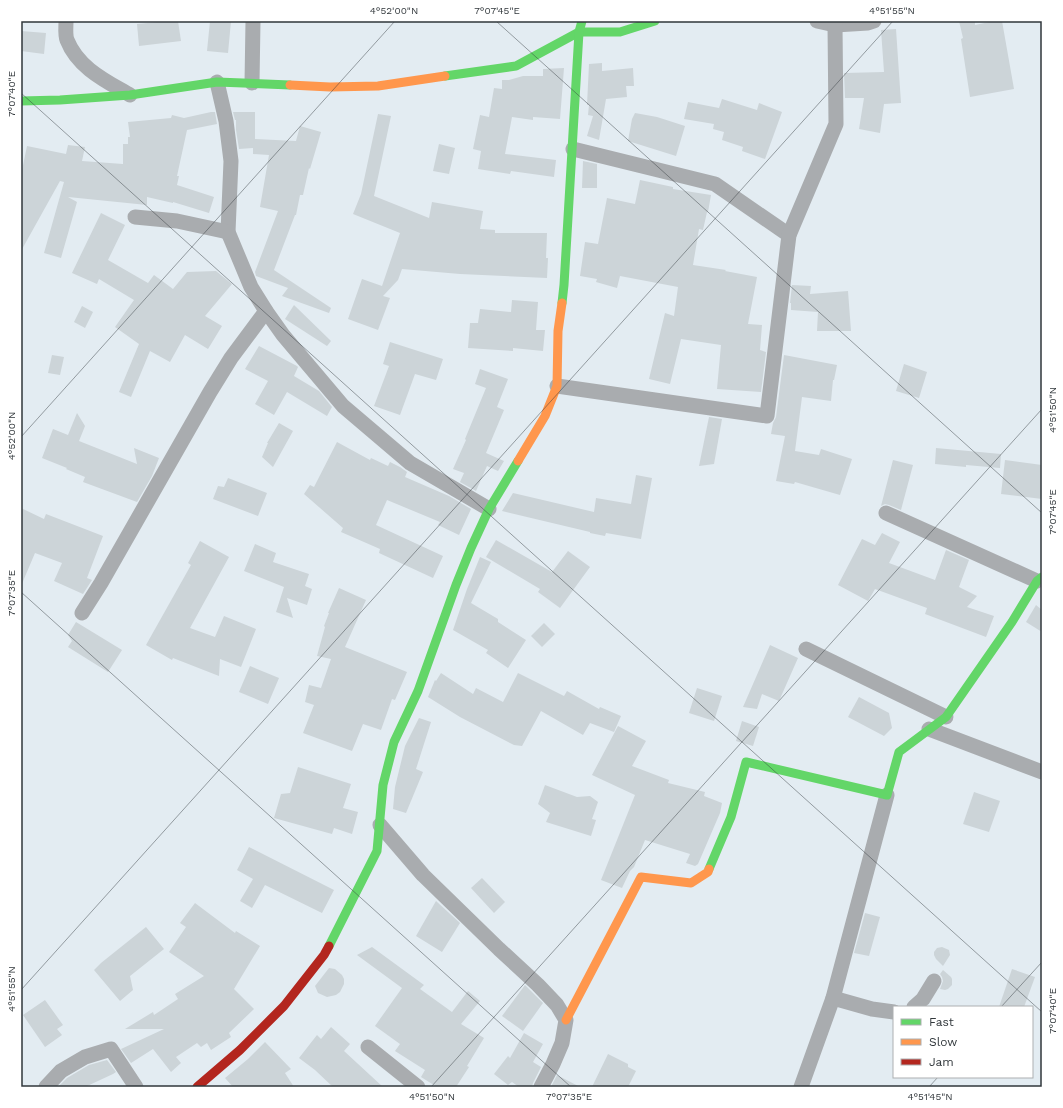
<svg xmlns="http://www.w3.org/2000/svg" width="1063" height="1108" font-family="'Work Sans',sans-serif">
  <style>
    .building { fill: #ccd4d8 }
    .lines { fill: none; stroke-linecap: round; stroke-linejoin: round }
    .street { stroke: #a9acaf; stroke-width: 15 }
    .fast { stroke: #63d668; stroke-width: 9 }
    .slow { stroke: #ff974d; stroke-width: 9 }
    .jam { stroke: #b3261e; stroke-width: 9 }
    .ticks { fill: none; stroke: #31373b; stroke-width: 1; stroke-opacity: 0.45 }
    .neatline { fill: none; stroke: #31373b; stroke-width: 1.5 }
    .ticks-label { font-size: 10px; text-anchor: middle; fill: #31373b }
  </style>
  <rect width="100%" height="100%" fill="#e3ecf2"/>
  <!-- building -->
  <g class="building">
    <path d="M 168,21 L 178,21 L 181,41 L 139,46 L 137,24 Z"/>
    <path d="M 210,21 L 231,21 L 228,53 L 207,51 Z"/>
    <path d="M 959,21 L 975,21 L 975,25 L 994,21 L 1002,21 L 1014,89 L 970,97 L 961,39 L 963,38 Z"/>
    <path d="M 896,29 L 901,103 L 884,104 L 880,133 L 859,129 L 864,98 L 845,98 L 844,73 L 884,72 L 881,30 Z"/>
    <path d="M 21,31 L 46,33 L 44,54 L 21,51 Z"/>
    <path d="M 602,63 L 602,71 L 633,68 L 634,86 L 626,86 L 627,97 L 606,99 L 599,140 L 587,136 L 593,116 L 588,115 L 589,105 L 587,105 L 589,64 Z"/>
    <path d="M 564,68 L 560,119 L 533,117 L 533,120 L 512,117 L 505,154 L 556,160 L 554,177 L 511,171 L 510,174 L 478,169 L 481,151 L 473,149 L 480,115 L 489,117 L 494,88 L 502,89 L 502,80 L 509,80 L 523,76 L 543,76 L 543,69 Z"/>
    <path d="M 722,99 L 757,110 L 759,103 L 782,112 L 765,159 L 742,151 L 743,147 L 722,140 L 724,132 L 713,129 L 714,124 L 684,119 L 688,102 L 719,108 Z"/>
    <path d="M 211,112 L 215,112 L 217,124 L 187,130 L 177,176 L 179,176 L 177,185 L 214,197 L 209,213 L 173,202 L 173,203 L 147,197 L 147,205 L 68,197 L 77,202 L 61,258 L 44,253 L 64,182 L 60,181 L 21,251 L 21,175 L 27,146 L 66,154 L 68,145 L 85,147 L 82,161 L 123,164 L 123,144 L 128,144 L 128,137 L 130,137 L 128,122 L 171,118 L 172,115 L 184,118 Z"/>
    <path d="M 233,112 L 255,112 L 255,139 L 296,141 L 300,126 L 321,132 L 310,169 L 309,168 L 303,195 L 300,195 L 296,215 L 295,215 L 274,270 L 331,308 L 329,313 L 282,296 L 288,288 L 256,276 L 255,272 L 278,211 L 260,207 L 269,155 L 253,154 L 253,148 L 239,149 L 236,130 L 236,120 L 235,120 Z"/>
    <path d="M 635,113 L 657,117 L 685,126 L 676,156 L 628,141 L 632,119 Z"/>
    <path d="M 378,114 L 391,116 L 374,196 L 429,218 L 432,202 L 483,211 L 480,229 L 495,230 L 495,233 L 547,233 L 546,258 L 548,258 L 547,278 L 460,274 L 402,269 L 398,280 L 383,296 L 390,298 L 378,330 L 348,319 L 362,279 L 382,286 L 400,233 L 353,214 L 361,194 Z"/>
    <path d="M 439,144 L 455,148 L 449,174 L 433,171 Z"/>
    <path d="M 583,161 L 597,164 L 597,188 L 582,188 Z"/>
    <path d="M 640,180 L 673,187 L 673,189 L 711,195 L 708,212 L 707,212 L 703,230 L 699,229 L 693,265 L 726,270 L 725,271 L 757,277 L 748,324 L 762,325 L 760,350 L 766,352 L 761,392 L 717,389 L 721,345 L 681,339 L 670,384 L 649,379 L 665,313 L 674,316 L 678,287 L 620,276 L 617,288 L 596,282 L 597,279 L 580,276 L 585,242 L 598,244 L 607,198 L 635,204 Z"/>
    <path d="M 101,213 L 125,225 L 108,260 L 148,283 L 154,275 L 173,289 L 187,272 L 216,271 L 232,284 L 205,316 L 222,326 L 208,349 L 185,335 L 170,362 L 150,351 L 131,397 L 119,392 L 139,344 L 115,327 L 134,300 L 99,279 L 97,284 L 72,273 Z"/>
    <path d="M 792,285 L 811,286 L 810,294 L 848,291 L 851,331 L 817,331 L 818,312 L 791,310 L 791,303 L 790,303 Z"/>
    <path d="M 512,300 L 538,302 L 536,330 L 545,330 L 543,351 L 513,348 L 513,351 L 468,348 L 470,323 L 478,323 L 480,309 L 511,312 Z"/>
    <path d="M 294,305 L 331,341 L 327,346 L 285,319 Z"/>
    <path d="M 82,306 L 93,312 L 85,328 L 74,322 Z"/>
    <path d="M 390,342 L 443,359 L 436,380 L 415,374 L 400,415 L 374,406 L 389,366 L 383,364 Z"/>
    <path d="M 259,346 L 297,366 L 298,367 L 294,376 L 319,391 L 332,407 L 327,416 L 287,392 L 274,415 L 255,404 L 268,381 L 245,369 Z"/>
    <path d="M 52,355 L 64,357 L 60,375 L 48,373 Z"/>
    <path d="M 784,355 L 837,365 L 834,380 L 833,380 L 831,401 L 802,397 L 795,451 L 819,455 L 821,449 L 852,459 L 840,495 L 795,482 L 794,484 L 776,481 L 785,436 L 771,434 L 773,423 L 776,417 Z"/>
    <path d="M 904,364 L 927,372 L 919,398 L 896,391 Z"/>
    <path d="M 480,369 L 508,379 L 497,407 L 504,410 L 486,453 L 504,461 L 498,471 L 487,466 L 476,491 L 460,482 L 464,473 L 453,469 L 466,440 L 465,439 L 486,388 L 475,384 Z"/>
    <path d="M 77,413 L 85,426 L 79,441 L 137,464 L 134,448 L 159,458 L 152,476 L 137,502 L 83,482 L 85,477 L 66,469 L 67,468 L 42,458 L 53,429 L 68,435 Z"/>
    <path d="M 709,417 L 722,419 L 714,464 L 699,466 Z"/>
    <path d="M 279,423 L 293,431 L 273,467 L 262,457 L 268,443 L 267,443 Z"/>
    <path d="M 337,442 L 370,460 L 371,458 L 388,466 L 390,462 L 400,467 L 407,472 L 405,477 L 449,496 L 471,509 L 459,535 L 438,525 L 440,522 L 387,500 L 376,525 L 443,556 L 433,578 L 379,553 L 380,549 L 341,532 L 343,528 L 304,494 L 310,485 L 314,487 Z"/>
    <path d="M 936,448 L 1001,454 L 1000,468 L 966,465 L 966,467 L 935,464 Z"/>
    <path d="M 893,460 L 913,465 L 901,510 L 889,505 L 885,504 L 881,506 Z"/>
    <path d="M 1005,460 L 1042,465 L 1042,499 L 1001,494 Z"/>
    <path d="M 636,475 L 652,478 L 641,539 L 606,533 L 605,536 L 590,533 L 590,532 L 502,511 L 513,493 L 594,512 L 596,498 L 631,504 Z"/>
    <path d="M 228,478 L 267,493 L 258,516 L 213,499 L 218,486 L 224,487 Z"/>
    <path d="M 21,508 L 44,519 L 46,514 L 103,536 L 87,578 L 92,580 L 83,594 L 54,581 L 62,563 L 35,553 L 21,586 Z"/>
    <path d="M 882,533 L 900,542 L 889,563 L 935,580 L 946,550 L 969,560 L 959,587 L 977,596 L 967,607 L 994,616 L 986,637 L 925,614 L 927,608 L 875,589 L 868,601 L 838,585 L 862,539 L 875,545 Z"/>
    <path d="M 496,540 L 552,572 L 568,551 L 590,567 L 560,608 L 538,592 L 540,589 L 486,557 Z"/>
    <path d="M 200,541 L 229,557 L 190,628 L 215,637 L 224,616 L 256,629 L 241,667 L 220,659 L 219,676 L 173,658 L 172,660 L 146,645 L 191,565 L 188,563 Z"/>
    <path d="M 255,544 L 276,553 L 273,562 L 309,574 L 305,586 L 312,589 L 307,605 L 287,598 L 293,618 L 276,612 L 284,587 L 244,571 Z"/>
    <path d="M 480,557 L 491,562 L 471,603 L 498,619 L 498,622 L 526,640 L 508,668 L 486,653 L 488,650 L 453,630 L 467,589 Z"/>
    <path d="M 339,588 L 366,600 L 345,647 L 407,672 L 395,700 L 392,699 L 381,730 L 363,724 L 352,751 L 303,733 L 314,705 L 305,702 L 309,685 L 321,688 L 331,659 L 317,656 L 325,627 L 324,626 L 329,613 L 328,613 Z"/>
    <path d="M 1036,605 L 1042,610 L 1042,632 L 1026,622 Z"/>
    <path d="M 76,622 L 122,650 L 108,672 L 68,647 L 72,641 L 68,635 Z"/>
    <path d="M 544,623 L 555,634 L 542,647 L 531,636 Z"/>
    <path d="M 770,645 L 798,658 L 779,701 L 762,694 L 757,709 L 743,707 Z"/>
    <path d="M 250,666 L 279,678 L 268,704 L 239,692 Z"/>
    <path d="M 441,673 L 473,694 L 476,688 L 503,702 L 518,673 L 564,696 L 567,691 L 599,709 L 600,707 L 621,716 L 614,732 L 590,723 L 583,735 L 541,711 L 522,746 L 514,745 L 460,717 L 428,697 L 435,680 L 436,681 Z"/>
    <path d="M 697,688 L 722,696 L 714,721 L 689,713 Z"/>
    <path d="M 859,697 L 889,713 L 892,728 L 884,736 L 848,717 Z"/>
    <path d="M 419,718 L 431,722 L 416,769 L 423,772 L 406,813 L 393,809 L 395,787 L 405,746 Z"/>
    <path d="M 742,721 L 759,727 L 753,746 L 736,741 Z"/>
    <path d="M 618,726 L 646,741 L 632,766 L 669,780 L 668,783 L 705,792 L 704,796 L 722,803 L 720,813 L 698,864 L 695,866 L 686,863 L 690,854 L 645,840 L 634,867 L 630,871 L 622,888 L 601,880 L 635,795 L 592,775 Z"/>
    <path d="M 298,767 L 351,784 L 343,808 L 358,812 L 352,834 L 334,828 L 332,834 L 274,818 L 281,794 L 290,793 Z"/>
    <path d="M 545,785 L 577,797 L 590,796 L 598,802 L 592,819 L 596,820 L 591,836 L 546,822 L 550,813 L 538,804 Z"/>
    <path d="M 974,792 L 1000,801 L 989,832 L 963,824 Z"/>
    <path d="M 249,847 L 334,890 L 322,913 L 265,885 L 252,908 L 240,901 L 253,879 L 237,870 Z"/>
    <path d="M 482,878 L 505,902 L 494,913 L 471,888 Z"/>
    <path d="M 436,901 L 460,923 L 442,952 L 416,936 Z"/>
    <path d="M 195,903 L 235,933 L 236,931 L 260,946 L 234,989 L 254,1009 L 229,1033 L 231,1037 L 211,1050 L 207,1043 L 201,1047 L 197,1043 L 176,1057 L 181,1063 L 171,1072 L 153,1049 L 131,1063 L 121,1049 L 164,1029 L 125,1029 L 153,1012 L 154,1015 L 178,999 L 175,994 L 204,976 L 169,952 L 186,927 L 180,923 Z"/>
    <path d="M 865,913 L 880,917 L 869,956 L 854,953 Z"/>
    <path d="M 146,927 L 164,949 L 130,976 L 133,990 L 120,1001 L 94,970 L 101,963 Z"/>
    <path d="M 372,947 L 424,985 L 420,989 L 452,1012 L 468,991 L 480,1001 L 461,1024 L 484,1038 L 467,1066 L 469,1067 L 456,1087 L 437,1087 L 421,1077 L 425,1070 L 395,1051 L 400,1044 L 375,1026 L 402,988 L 357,955 Z"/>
    <path d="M 942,947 L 949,950 L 950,955 L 943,966 L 936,959 L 934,955 L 934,952 L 937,948 Z"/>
    <path d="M 329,968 L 335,969 L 342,975 L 344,979 L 344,984 L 340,992 L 336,995 L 327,997 L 318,993 L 315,986 Z"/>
    <path d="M 1012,969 L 1035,977 L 1024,1007 L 999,1007 Z"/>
    <path d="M 943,970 L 951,977 L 952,979 L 952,985 L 948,989 L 945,990 L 940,989 L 943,981 L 942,977 L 940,974 Z"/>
    <path d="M 525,985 L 543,1003 L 523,1031 L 502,1016 Z"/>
    <path d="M 45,1000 L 63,1025 L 57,1029 L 62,1035 L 45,1047 L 23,1015 Z"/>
    <path d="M 331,1027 L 350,1044 L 344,1051 L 383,1087 L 333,1087 L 315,1070 L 299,1058 L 317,1035 L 321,1039 Z"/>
    <path d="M 524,1033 L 543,1044 L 533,1062 L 541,1067 L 533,1083 L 532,1087 L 519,1087 L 512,1082 L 508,1085 L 494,1074 L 508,1056 L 510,1058 Z"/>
    <path d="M 265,1042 L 291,1069 L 285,1073 L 294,1087 L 233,1087 L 225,1078 L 248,1059 Z"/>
    <path d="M 608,1054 L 628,1064 L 628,1067 L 636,1071 L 628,1087 L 592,1087 Z"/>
    <path d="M 107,1060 L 116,1072 L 113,1074 L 85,1087 L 58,1087 L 67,1078 L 89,1065 Z"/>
    <path d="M 557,1075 L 580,1087 L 551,1087 Z"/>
  </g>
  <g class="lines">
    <!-- street -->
    <g class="street">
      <path d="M 66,21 C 66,27 65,35 67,40 C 78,68 106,81 130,95"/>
      <path d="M 817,21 L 835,25 L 868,23 L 874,21"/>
      <path d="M 217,82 L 226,121 L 231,161 L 228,232 L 251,287 L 266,311 L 283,335 L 343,406 L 410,463 L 489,509"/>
      <path d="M 252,83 L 253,21"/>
      <path d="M 573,149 L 715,184 L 789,235"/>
      <path d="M 135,217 L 177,221 L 228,232"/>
      <path d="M 557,386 L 767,416 L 789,235 L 836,124 L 835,25"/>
      <path d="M 886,513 L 1037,581"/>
      <path d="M 82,613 L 101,583 L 210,392 L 231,358 L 266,311"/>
      <path d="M 806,649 L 946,717"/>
      <path d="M 929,729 L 1042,772"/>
      <path d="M 380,825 L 423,875 L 499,949 L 538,985 L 557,1005 L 566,1020 L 562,1043 L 553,1064 L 541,1087"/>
      <path d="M 833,998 L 872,1009 L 894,1012"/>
      <path d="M 914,1007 L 923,999 L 934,981"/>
      <path d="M 368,1047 L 418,1087"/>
      <path d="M 46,1087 L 61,1071 L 85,1057 L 111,1049 L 136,1087"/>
      <path d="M 801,1087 L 833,998 L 887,795"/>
    </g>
    <!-- fast -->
    <g class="fast">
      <path d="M 445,76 L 516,66 L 579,32 L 620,32 L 655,21"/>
      <path d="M 21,101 L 60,100 L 130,95 L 217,82 L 290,85"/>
      <path d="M 562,303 L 564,285 L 579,32 L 582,21"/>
      <path d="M 709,869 L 731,817 L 746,762 L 887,795 L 899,752 L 946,717 L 1012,622 L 1037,581 L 1042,577"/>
      <path d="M 329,946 L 377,851 L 383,785 L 394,742 L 418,691 L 456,585 L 471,548 L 489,509 L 518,461"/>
    </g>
    <!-- slow -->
    <g class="slow">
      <path d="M 290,85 L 330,87 L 378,86 L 445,76"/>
      <path d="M 518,461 L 545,416 L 557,386 L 558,331 L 562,303"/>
      <path d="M 566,1020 L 641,877 L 691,883 L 708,872 L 709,869"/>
    </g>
    <!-- jam -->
    <path class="jam" d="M 197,1087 L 240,1050 L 284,1006 L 324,955 L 329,946"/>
  </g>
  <!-- ticks -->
  <path class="ticks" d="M 496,21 L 1042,513M 21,93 L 1042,1012M 21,437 L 395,21M 21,592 L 571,1087M 21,990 L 893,21M 1001,1007 L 1042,962M 431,1087 L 1042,409M 929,1087 L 938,1077"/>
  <!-- border -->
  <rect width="1063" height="1108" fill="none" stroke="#ffffff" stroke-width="44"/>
  <!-- legend -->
  <rect x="893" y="1006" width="140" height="72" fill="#ffffff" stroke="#adafb1"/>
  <rect x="901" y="1019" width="20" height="6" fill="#63d668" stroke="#adafb1"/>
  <text x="929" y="1026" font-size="12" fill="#31373b">Fast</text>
  <rect x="901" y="1039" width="20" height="6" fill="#ff974d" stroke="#adafb1"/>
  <text x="929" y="1046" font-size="12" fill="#31373b">Slow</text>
  <rect x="901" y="1059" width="20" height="6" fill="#b3261e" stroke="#adafb1"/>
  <text x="929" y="1066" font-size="12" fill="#31373b">Jam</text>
  <rect x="22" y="22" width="1019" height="1064" class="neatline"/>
  <g class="ticks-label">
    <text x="394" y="14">4°52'00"N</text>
    <text x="497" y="14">7°07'45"E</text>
    <text x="892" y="14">4°51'55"N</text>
    <text transform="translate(11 94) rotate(-90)" y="4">7°07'40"E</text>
    <text transform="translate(1052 410) rotate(-90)" y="4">4°51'50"N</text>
    <text transform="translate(11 436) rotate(-90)" y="4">4°52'00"N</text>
    <text transform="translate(1052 512) rotate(-90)" y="4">7°07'45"E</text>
    <text transform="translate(11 593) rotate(-90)" y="4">7°07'35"E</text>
    <text transform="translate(11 989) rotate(-90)" y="4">4°51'55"N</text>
    <text transform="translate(1052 1011) rotate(-90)" y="4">7°07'40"E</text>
    <text x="432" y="1100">4°51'50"N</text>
    <text x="569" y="1100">7°07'35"E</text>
    <text x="930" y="1100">4°51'45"N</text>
  </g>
</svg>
